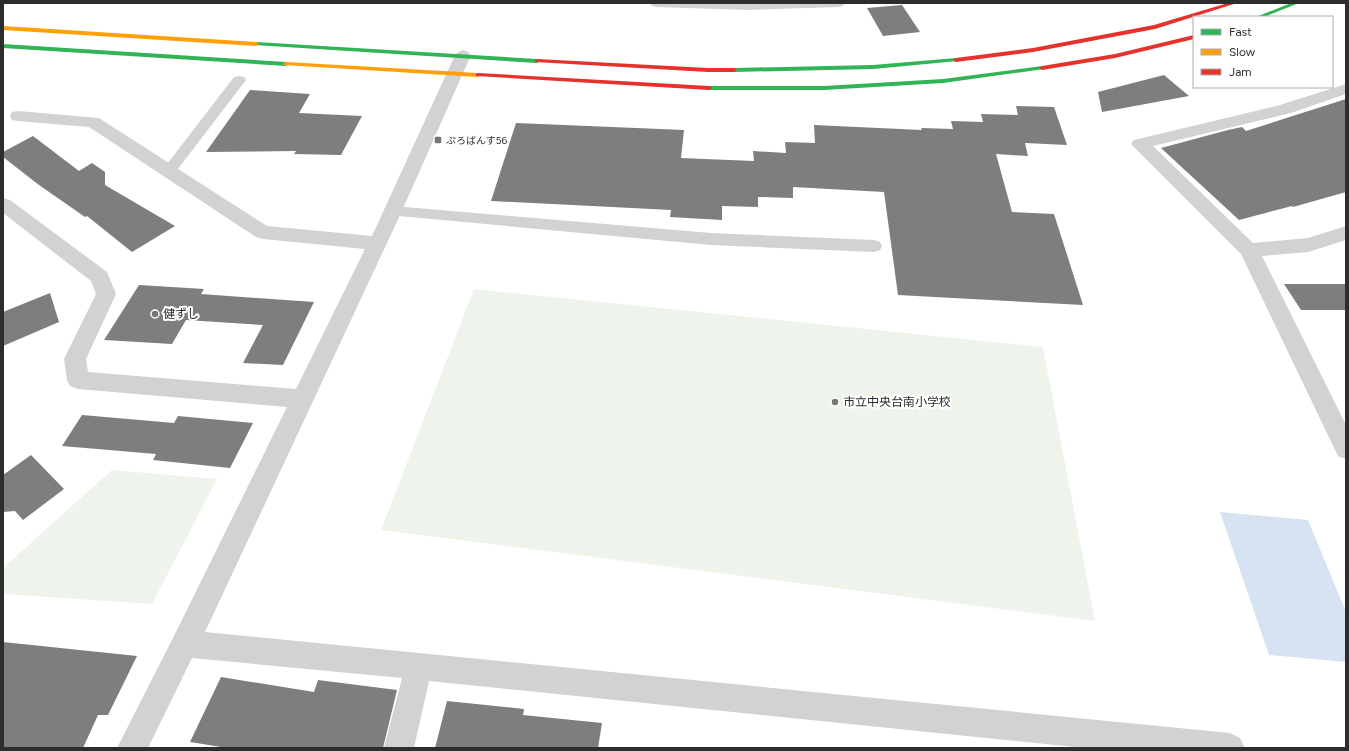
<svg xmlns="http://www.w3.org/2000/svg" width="1349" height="751" font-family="Figtree,'Noto Sans JP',sans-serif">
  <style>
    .green { fill: #eef4eb }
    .water { fill: #d6e3f2 }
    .building { fill: #7e7e7e }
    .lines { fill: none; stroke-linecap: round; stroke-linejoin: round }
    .lane { fill: #d2d2d2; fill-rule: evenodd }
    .street { fill: #d2d2d2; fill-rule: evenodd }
    .fast { fill: #30b455; fill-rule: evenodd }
    .slow { fill: #ff9f0a; fill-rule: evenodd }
    .jam { fill: #e5322d; fill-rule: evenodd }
    .poi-dot { fill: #767676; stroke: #fff; stroke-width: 1.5 }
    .labels { text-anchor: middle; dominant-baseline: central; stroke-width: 4; stroke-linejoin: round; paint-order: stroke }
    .far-poi-label { font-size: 10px; fill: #2d2d2d; stroke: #fff; text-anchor: start }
    .poi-label { font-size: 12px; fill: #2d2d2d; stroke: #fff; text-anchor: start }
  </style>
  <rect width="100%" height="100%" fill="#fff"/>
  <!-- green -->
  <g class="green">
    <path d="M 474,289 L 1043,347 L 1095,621 L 381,530 Z"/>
    <path d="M 112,470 L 217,479 L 152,604 L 3,594 L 3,568 Z"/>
  </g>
  <!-- water -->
  <path class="water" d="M 1220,512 L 1308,520 L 1346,612 L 1346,662 L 1269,655 Z"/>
  <!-- building -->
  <g class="building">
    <path d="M 902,5 L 920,32 L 883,36 L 867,8 Z"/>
    <path d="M 1164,75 L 1189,96 L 1102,112 L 1098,92 Z"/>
    <path d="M 250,90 L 310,94 L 299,113 L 362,116 L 341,155 L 294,154 L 296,151 L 206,152 Z"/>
    <path d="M 1346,99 L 1346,192 L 1293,207 L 1292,206 L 1239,220 L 1161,148 L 1228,130 L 1242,127 L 1246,131 Z"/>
    <path d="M 1016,106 L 1054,107 L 1067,145 L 1025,143 L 1028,156 L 996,154 L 1012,212 L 1054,214 L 1083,305 L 898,295 L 884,192 L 793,187 L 793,198 L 758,197 L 758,207 L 722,206 L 722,220 L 670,217 L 671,210 L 491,201 L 516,123 L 684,130 L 681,158 L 754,161 L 753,151 L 786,153 L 785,142 L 815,143 L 814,125 L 922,130 L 921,128 L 953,129 L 951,121 L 983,122 L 981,114 L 1018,115 Z"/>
    <path d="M 33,136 L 79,171 L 92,163 L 105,172 L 105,185 L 175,226 L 132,252 L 87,216 L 85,217 L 39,185 L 3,157 L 3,152 Z"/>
    <path d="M 1284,284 L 1346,284 L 1346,310 L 1301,310 Z"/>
    <path d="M 139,285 L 204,289 L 201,294 L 314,302 L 283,365 L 243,363 L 263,325 L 186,320 L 172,344 L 104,340 Z"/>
    <path d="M 50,293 L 59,322 L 3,346 L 3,312 Z"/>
    <path d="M 82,415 L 174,423 L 178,416 L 253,423 L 230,468 L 153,460 L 156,454 L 62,446 Z"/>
    <path d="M 31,455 L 64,489 L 23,520 L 15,511 L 3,512 L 3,475 Z"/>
    <path d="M 3,642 L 137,656 L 108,715 L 98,715 L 83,748 L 3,748 Z"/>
    <path d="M 221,677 L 314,692 L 318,680 L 397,690 L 383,748 L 227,748 L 190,742 Z"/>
    <path d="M 447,701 L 524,709 L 523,715 L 602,723 L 598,748 L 435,748 Z"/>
  </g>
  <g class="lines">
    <!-- lane -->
    <g class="lane">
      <path d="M 239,76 L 244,77 L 246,80 L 174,174 L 169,176 L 164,174 L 162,171 L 164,168 L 234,77 Z"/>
      <path d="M 393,206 L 711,233 L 874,240 L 880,242 L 882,246 L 880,250 L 874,252 L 711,245 L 388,215 L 385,211 L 388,207 Z"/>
    </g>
    <!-- street -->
    <g class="street">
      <path d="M 650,3 L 845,3 L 843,6 L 838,7 L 748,10 L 657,7 L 652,6 Z"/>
      <path d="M 463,50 L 468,52 L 471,55 L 402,211 L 205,632 L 1230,733 L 1240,738 L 1245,748 L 1085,748 L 429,681 L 414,748 L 384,748 L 402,678 L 192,658 L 148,748 L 117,748 L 175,634 L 287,407 L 78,389 L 70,386 L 67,380 L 64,359 L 96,294 L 91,281 L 3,213 L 3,198 L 10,200 L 107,272 L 116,294 L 86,359 L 88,372 L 296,389 L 365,249 L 263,239 L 256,237 L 89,127 L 18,121 L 12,120 L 10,116 L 12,112 L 18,111 L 99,118 L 267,226 L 372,236 L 455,55 L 458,52 Z"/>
      <path d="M 1346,84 L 1346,94 L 1291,113 L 1153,146 L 1253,243 L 1308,238 L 1346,226 L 1346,240 L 1308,252 L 1262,256 L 1346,425 L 1346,459 L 1338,456 L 1241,254 L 1131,144 L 1134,140 L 1280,105 Z"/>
    </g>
    <!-- fast -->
    <g class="fast">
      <path d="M 1291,3 L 1299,3 L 1264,17 L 1256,17 Z"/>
      <path d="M 256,42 L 537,59 L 540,61 L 537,63 L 254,45 L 253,44 Z"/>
      <path d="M 3,44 L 286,62 L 289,64 L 286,66 L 3,48 Z"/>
      <path d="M 956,58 L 959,60 L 958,61 L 873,69 L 734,72 L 731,70 L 734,68 L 873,65 Z"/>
      <path d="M 1042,66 L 1045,68 L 1044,69 L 943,83 L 824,90 L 709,90 L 706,88 L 709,86 L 824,86 L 943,79 Z"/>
    </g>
    <!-- slow -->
    <g class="slow">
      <path d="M 3,26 L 256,42 L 259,44 L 256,46 L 3,30 Z"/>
      <path d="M 286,62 L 478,73 L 481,75 L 478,77 L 284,65 L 283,64 Z"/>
    </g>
    <!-- jam -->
    <g class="jam">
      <path d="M 1228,3 L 1237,3 L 1155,29 L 1033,52 L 956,62 L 953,60 L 956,58 L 1033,48 L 1154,25 Z"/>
      <path d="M 1194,35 L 1194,39 L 1115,58 L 1042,70 L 1039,68 L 1042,66 L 1115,54 Z"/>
      <path d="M 537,59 L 708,68 L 734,68 L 737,70 L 734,72 L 708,72 L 535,62 L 535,60 Z"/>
      <path d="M 478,73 L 709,86 L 712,88 L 709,90 L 476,76 L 476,74 Z"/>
    </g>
  </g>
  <!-- markers -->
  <g class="poi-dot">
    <rect x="434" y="136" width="8" height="8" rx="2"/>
    <circle cx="155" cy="314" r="4"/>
    <circle cx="835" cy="402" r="4"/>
  </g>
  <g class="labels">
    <!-- far-poi labels -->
    <g class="far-poi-label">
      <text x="446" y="140">ぷろばんす56</text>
    </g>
    <!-- poi labels -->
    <g class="poi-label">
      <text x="163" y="314">健ずし</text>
      <text x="843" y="402">市立中央台南小学校</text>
    </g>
  </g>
  <!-- border -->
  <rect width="1349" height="751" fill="none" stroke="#2d2d2d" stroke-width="8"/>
  <!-- legend -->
  <rect x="1193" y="16" width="140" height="72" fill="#ffffff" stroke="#ababab"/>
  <rect x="1201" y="29" width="20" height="6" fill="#30b455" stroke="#ababab"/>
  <text x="1229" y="36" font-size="12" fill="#2d2d2d">Fast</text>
  <rect x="1201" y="49" width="20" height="6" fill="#ff9f0a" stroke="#ababab"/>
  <text x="1229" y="56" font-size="12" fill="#2d2d2d">Slow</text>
  <rect x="1201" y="69" width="20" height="6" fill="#e5322d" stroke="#ababab"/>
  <text x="1229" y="76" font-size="12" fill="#2d2d2d">Jam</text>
</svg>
